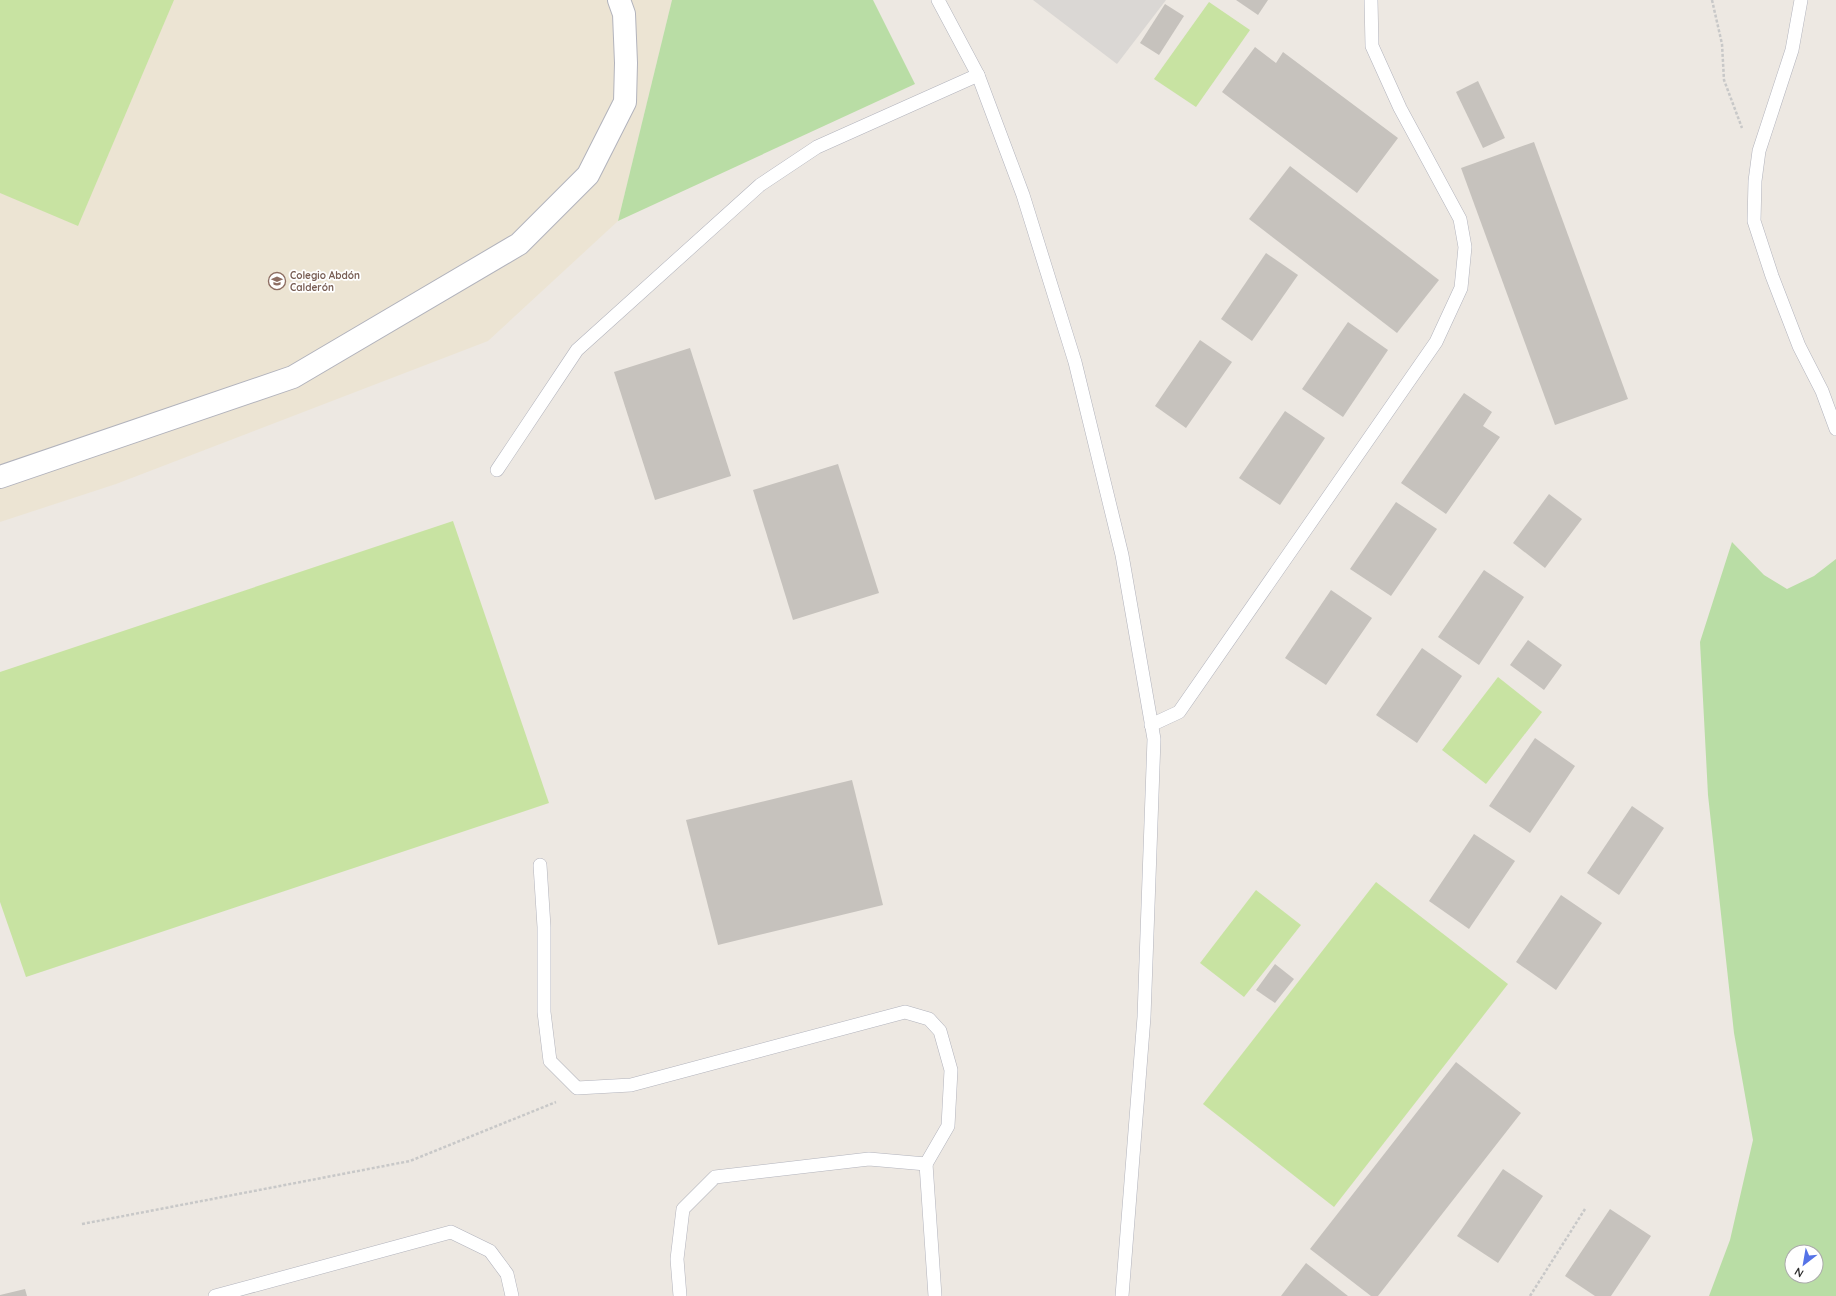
<svg xmlns="http://www.w3.org/2000/svg" width="1836" height="1296" font-family="Quicksand,sans-serif">
  <style>
    .education { fill: #ece4d3 }
    .green { fill: #b9dda5; fill-rule: evenodd }
    .pitch { fill: #c8e3a2 }
    .plaza { fill: #dad7d4 }
    .building { fill: #c6c2bd }
    .lines { fill: none; stroke-linecap: round; stroke-linejoin: round }
    .lane-casing { stroke: #b2b3bc; stroke-width: 14 }
    .street-casing { stroke: #b2b3bc; stroke-width: 24 }
    .path { stroke: #c8c8c8; stroke-width: 2.5; stroke-dasharray: 3 2; stroke-linecap: butt }
    .lane { stroke: #fff; stroke-width: 13 }
    .street { stroke: #fff; stroke-width: 22 }
    .labels { text-anchor: middle; dominant-baseline: central; stroke-width: 3.5; stroke-linejoin: round; paint-order: stroke }
    .education-label { font-size: 10px; font-weight: bold; fill: #785e54; stroke: #fff; text-anchor: start }
  </style>
  <rect width="100%" height="100%" fill="#ede8e2"/>
  <!-- education -->
  <path class="education" d="M 0,0 L 672,0 L 618,221 L 488,341 L 116,484 L 0,522 Z"/>
  <!-- green -->
  <g class="green">
    <path d="M 672,0 L 873,0 L 915,84 L 618,221 Z"/>
    <path d="M 1732,542 L 1764,575 L 1787,589 L 1814,576 L 1836,559 L 1836,1296 L 1709,1296 L 1730,1240 L 1753,1140 L 1734,1033 L 1708,795 L 1700,642 ZM 1792,1252 L 1816,1252 L 1816,1276 L 1792,1276 Z"/>
  </g>
  <!-- pitch -->
  <g class="pitch">
    <path d="M 0,0 L 174,0 L 78,226 L 0,193 Z"/>
    <path d="M 1209,2 L 1250,30 L 1196,107 L 1154,79 Z"/>
    <path d="M 453,521 L 549,803 L 26,977 L 0,902 L 0,672 Z"/>
    <path d="M 1498,677 L 1542,712 L 1486,784 L 1442,750 Z"/>
    <path d="M 1376,882 L 1508,984 L 1334,1207 L 1203,1104 Z"/>
    <path d="M 1256,890 L 1301,925 L 1244,997 L 1200,963 Z"/>
  </g>
  <!-- plaza -->
  <path class="plaza" d="M 1033,0 L 1166,0 L 1117,64 Z"/>
  <!-- building -->
  <g class="building">
    <path d="M 1236,0 L 1268,0 L 1258,15 Z"/>
    <path d="M 1165,4 L 1184,16 L 1159,55 L 1140,43 Z"/>
    <path d="M 1255,47 L 1276,63 L 1283,52 L 1398,138 L 1357,193 L 1222,92 Z"/>
    <path d="M 1478,81 L 1505,138 L 1483,148 L 1456,92 Z"/>
    <path d="M 1534,142 L 1628,399 L 1555,425 L 1461,168 Z"/>
    <path d="M 1290,166 L 1439,280 L 1397,333 L 1249,219 Z"/>
    <path d="M 1266,253 L 1298,275 L 1252,341 L 1221,319 Z"/>
    <path d="M 1348,322 L 1388,350 L 1343,417 L 1302,389 Z"/>
    <path d="M 1200,340 L 1232,362 L 1186,428 L 1155,406 Z"/>
    <path d="M 690,348 L 731,476 L 655,500 L 614,372 Z"/>
    <path d="M 1464,393 L 1492,412 L 1483,426 L 1500,437 L 1446,514 L 1401,483 Z"/>
    <path d="M 1285,411 L 1325,438 L 1280,505 L 1239,478 Z"/>
    <path d="M 838,464 L 879,593 L 793,620 L 753,490 Z"/>
    <path d="M 1549,494 L 1582,519 L 1545,568 L 1513,543 Z"/>
    <path d="M 1396,502 L 1437,529 L 1391,596 L 1350,569 Z"/>
    <path d="M 1484,570 L 1524,597 L 1479,665 L 1438,637 Z"/>
    <path d="M 1331,590 L 1372,618 L 1326,685 L 1285,658 Z"/>
    <path d="M 1528,640 L 1562,665 L 1544,690 L 1510,665 Z"/>
    <path d="M 1422,648 L 1462,676 L 1417,743 L 1376,715 Z"/>
    <path d="M 1535,738 L 1575,766 L 1530,833 L 1489,806 Z"/>
    <path d="M 852,780 L 883,905 L 718,945 L 686,820 Z"/>
    <path d="M 1632,806 L 1664,828 L 1619,895 L 1587,873 Z"/>
    <path d="M 1474,834 L 1515,861 L 1469,929 L 1429,901 Z"/>
    <path d="M 1561,895 L 1602,923 L 1556,990 L 1516,962 Z"/>
    <path d="M 1275,964 L 1294,979 L 1275,1003 L 1256,990 Z"/>
    <path d="M 1456,1062 L 1521,1113 L 1378,1296 L 1371,1296 L 1310,1249 Z"/>
    <path d="M 1503,1169 L 1543,1196 L 1498,1263 L 1457,1236 Z"/>
    <path d="M 1610,1209 L 1651,1236 L 1611,1296 L 1595,1296 L 1565,1276 Z"/>
    <path d="M 1306,1263 L 1348,1296 L 1281,1296 Z"/>
    <path d="M 25,1289 L 27,1296 L 0,1296 L 0,1295 Z"/>
  </g>
  <g class="lines">
    <!-- lane casing -->
    <g class="lane-casing">
      <g id="lane">
        <path d="M 938,0 L 978,75 L 1023,195 L 1075,362 L 1122,555 L 1154,739 L 1144,1017 L 1122,1296"/>
        <path d="M 1801,0 L 1792,50 L 1759,151 L 1755,181 L 1754,221 L 1772,276 L 1799,346 L 1822,391 L 1836,429"/>
        <path d="M 497,470 L 577,350 L 760,185 L 817,147 L 978,75"/>
        <path d="M 1151,725 L 1179,712 L 1436,342 L 1461,288 L 1465,247 L 1460,219 L 1400,108 L 1372,46 L 1371,0"/>
        <path d="M 540,865 L 544,927 L 544,1012 L 550,1061 L 577,1088 L 631,1085 L 905,1012 L 929,1019 L 940,1031 L 951,1070 L 948,1126 L 926,1164 L 869,1159 L 715,1177 L 683,1209 L 677,1259 L 680,1296"/>
        <path d="M 926,1164 L 935,1296"/>
        <path d="M 215,1296 L 451,1232 L 490,1251 L 507,1274 L 512,1296"/>
      </g>
    </g>
    <!-- street casing -->
    <g class="street-casing">
      <path id="street" d="M 0,477 L 293,377 L 519,244 L 588,175 L 625,102 L 626,63 L 624,14 L 619,0"/>
    </g>
    <!-- path -->
    <g class="path">
      <path d="M 1712,0 L 1722,44 L 1724,80 L 1742,128"/>
      <path d="M 82,1224 L 410,1161 L 556,1102"/>
      <path d="M 1530,1296 L 1585,1209"/>
    </g>
    <!-- lane -->
    <use href="#lane" class="lane"/>
    <!-- street -->
    <use href="#street" class="street"/>
  </g>
  <!-- icons -->
  <defs>
    <g id="school-ring" transform="scale(0.9)"><circle r="9.5" fill="#fff" stroke="#8d6e63" stroke-width="1.5"/><path d="M0-5L7-2L0 1L-7-2ZM-4 1L0 2.5L4 1V4Q0 6-4 4Z" fill="#8d6e63"/></g>
  </defs>
  <g fill-rule="evenodd">
    <use href="#school-ring" x="277" y="281"/>
  </g>
  <g class="labels">
    <!-- education labels -->
    <g class="education-label">
      <text x="290" y="275">Colegio Abdón<tspan x="290" dy="12">Calderón</tspan></text>
    </g>
  </g>
  <!-- north arrow -->
  <g transform="translate(1804 1264) rotate(211)"><circle r="19" fill="#ffffff" stroke="#ababab"/>
  <path d="M0-3L7 15L0 10L-7 15Z" fill="#5573e7"/>
  <text y="-6" font-size="11" font-weight="bold" text-anchor="middle" fill="#2d2d2d">N</text>
  </g>
</svg>
